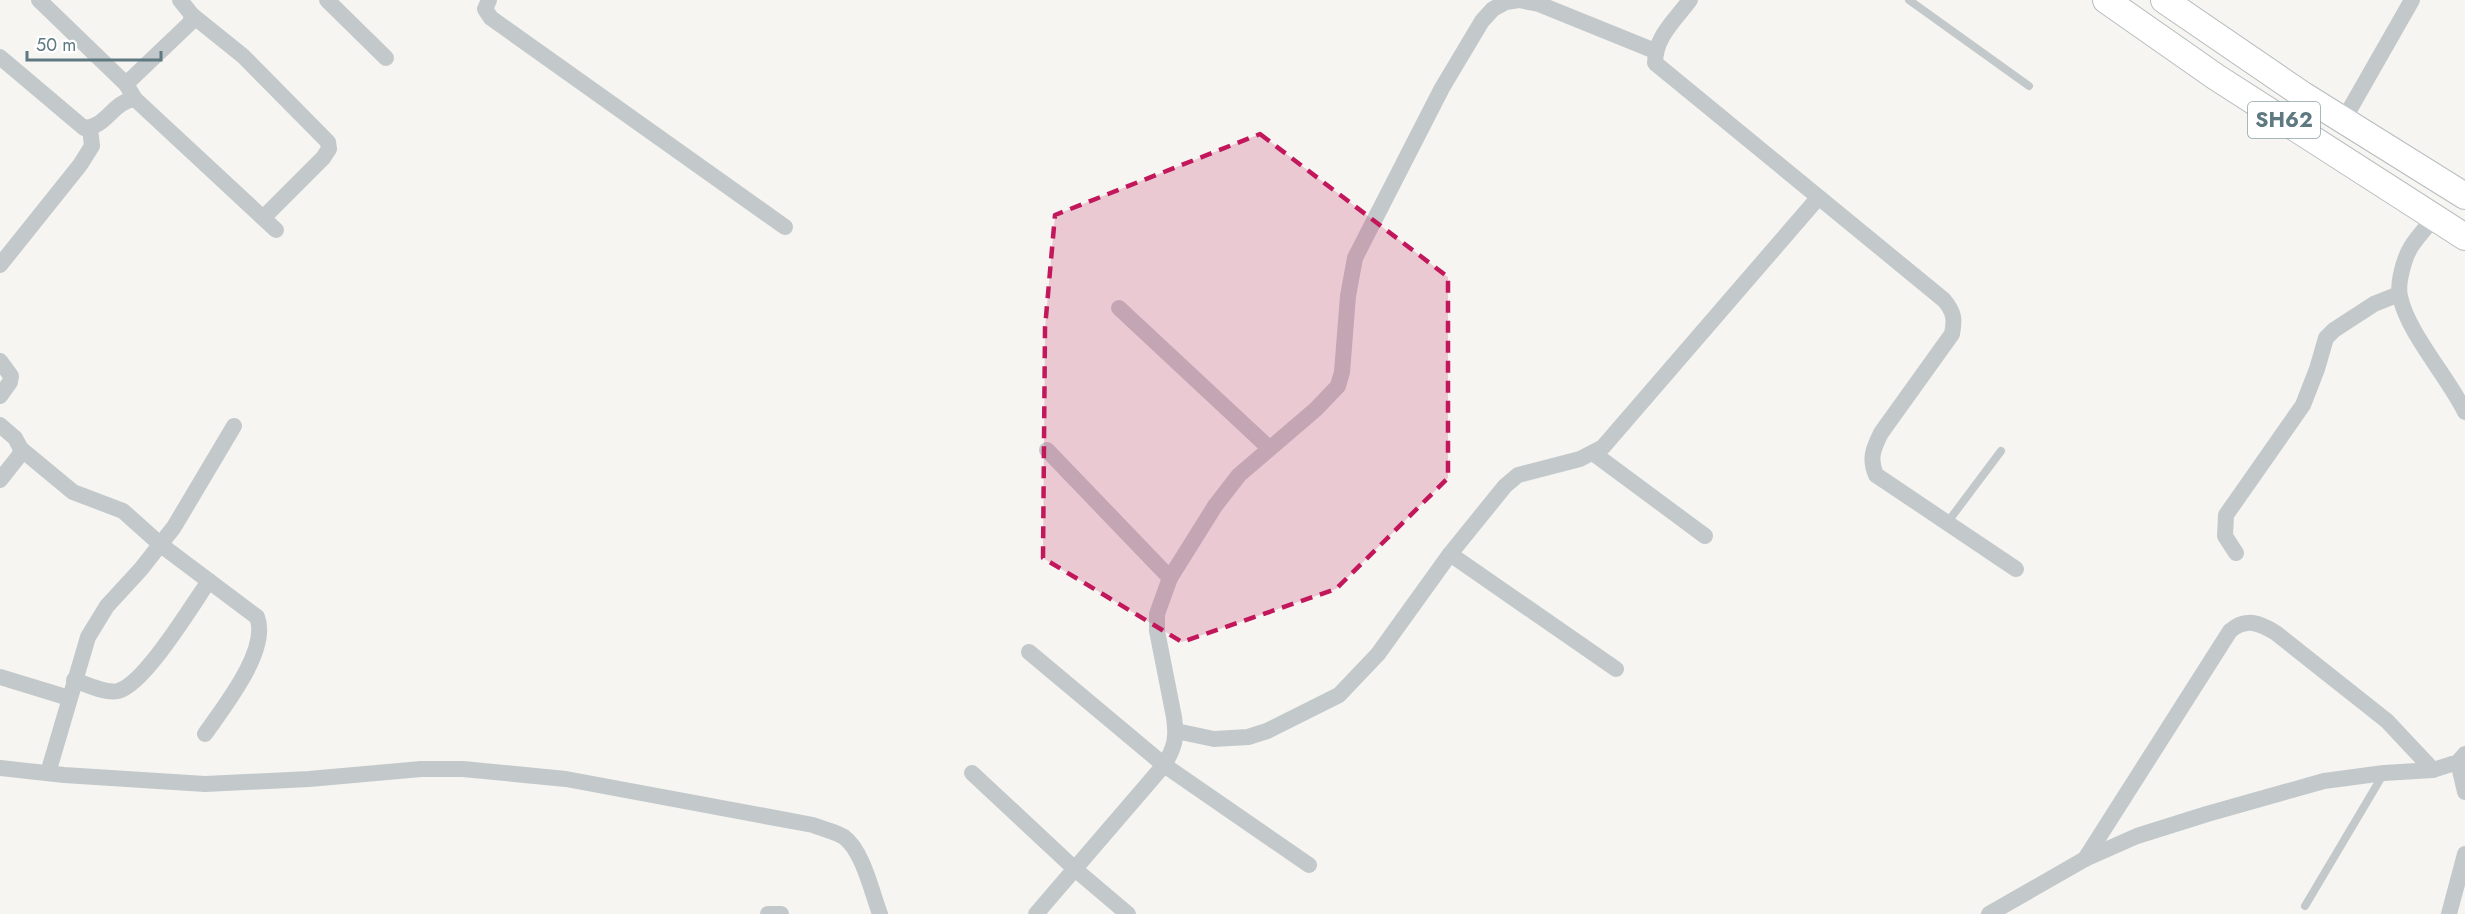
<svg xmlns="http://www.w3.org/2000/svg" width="2465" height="914" font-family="Jost,sans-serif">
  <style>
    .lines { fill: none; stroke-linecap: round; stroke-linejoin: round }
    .primary-casing { stroke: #b6bcbe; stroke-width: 28 }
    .lane { stroke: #c3c9cb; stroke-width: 8 }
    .street { stroke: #c3c9cb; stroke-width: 16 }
    .primary { stroke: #fff; stroke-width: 26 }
    .marked { fill: #c2185b; fill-opacity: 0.2; stroke: #c2185b; stroke-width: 4.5; stroke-dasharray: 12 8; stroke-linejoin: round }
    .labels { text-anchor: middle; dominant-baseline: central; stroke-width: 6; stroke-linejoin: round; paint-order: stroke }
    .shield { fill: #fff; stroke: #8ea1a6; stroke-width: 1.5 }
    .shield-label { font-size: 21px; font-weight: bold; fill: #5e7980 }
  </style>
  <rect width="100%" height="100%" fill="#f6f5f2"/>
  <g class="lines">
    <!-- primary casing -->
    <g class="primary-casing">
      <g id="primary">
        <path d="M 2106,0 L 2216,77 L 2465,237"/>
        <path d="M 2164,0 L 2303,95 L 2465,196"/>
      </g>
    </g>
    <!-- lane -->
    <g class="lane">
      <path d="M 1909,0 L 2029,86"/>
      <path d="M 1947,523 L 2001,451"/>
      <path d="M 2305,906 L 2384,773"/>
    </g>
    <!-- street -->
    <g class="street">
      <path d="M 39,0 L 126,84 L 135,99"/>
      <path d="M 327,0 L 386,58"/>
      <path d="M 489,0 L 485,9 L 491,18 L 785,227"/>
      <path d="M 1690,0 C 1675,20 1655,37 1655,63 L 1944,300 C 1954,312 1955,319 1952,334 L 1881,433 C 1873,449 1869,459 1876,475 L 2016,569"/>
      <path d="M 192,15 L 243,56 L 328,142 L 329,149 L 323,158 L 264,217"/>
      <path d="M 0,57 L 84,128 C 106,128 113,101 135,99 L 276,230"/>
      <path d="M 126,84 L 190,23 L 192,15 L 180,0"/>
      <path d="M 2343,121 L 2412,0"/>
      <path d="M 2434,218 C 2426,228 2417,237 2411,247 C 2404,258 2397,284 2400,296 C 2407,332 2448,377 2465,412"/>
      <path d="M 0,265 L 80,165 L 92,146 L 90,128"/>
      <path d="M 1119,308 L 1269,448"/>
      <path d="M 0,361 L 11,376 L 10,382 L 0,396"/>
      <path d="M 0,425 L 15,438 L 21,449 L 19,456 L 0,480"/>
      <path d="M 21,449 L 73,492 L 123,511 L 161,545 L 257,617 C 270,650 223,708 205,734"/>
      <path d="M 1047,450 L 1170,578"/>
      <path d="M 1593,453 L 1705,536"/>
      <path d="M 2236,553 L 2225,536 L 2226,515 L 2303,405 L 2317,369 L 2326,338 L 2334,330 L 2374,304 L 2399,294"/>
      <path d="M 1450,554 L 1616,669"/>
      <path d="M 1029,652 L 1164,765 L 1309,865"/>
      <path d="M 0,677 L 69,698"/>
      <path d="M 74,680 C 86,684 105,694 118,691 C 145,684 192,605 209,581"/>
      <path d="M 1176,731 L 1214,739 L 1248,737 L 1267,731 L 1339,695 L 1378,654 L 1450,554 L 1505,486 L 1518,475 L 1580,459 L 1603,447 L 1818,198"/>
      <path d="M 2458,762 L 2465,792"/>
      <path d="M 0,768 L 64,775 L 205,784 L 309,779 L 421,769 L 463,769 L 566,779 L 813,825 C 822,829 835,831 844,837 C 863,851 872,893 880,914"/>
      <path d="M 48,773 L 88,637 L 107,606 L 141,569 L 174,527 L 234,426"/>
      <path d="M 972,773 L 1076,870 L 1128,914"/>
      <path d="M 2085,859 L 2230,631 C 2246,617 2260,623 2276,633 L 2387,721 L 2433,770"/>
      <path d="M 768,914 L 781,914"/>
      <path d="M 1036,914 L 1164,765 C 1175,747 1177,738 1174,717 L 1157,631 L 1157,614 L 1170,578 L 1215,506 L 1239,475 L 1316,409 L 1338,386 L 1342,372 L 1348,296 L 1355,258 L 1442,88 L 1482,21 L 1493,9 L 1506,2 L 1519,0 L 1539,4 L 1655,51"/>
      <path d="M 1989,914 L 2085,859 L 2137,836 L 2207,814 L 2324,781 L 2384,773 L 2433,770 L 2458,762 L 2465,754"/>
      <path d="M 2449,914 L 2465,854"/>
    </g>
    <!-- primary -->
    <use href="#primary" class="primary"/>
  </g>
  <!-- marked area -->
  <path class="marked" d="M 1260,134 L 1448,277 L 1448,478 L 1336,589 L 1182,642 L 1043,558 L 1045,328 L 1055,215 Z"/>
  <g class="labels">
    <!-- shield labels -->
    <rect class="shield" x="2248" y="102" width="72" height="36" rx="4.5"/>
    <g class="shield-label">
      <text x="2284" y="120">SH62</text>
    </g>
  </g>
  <!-- scale -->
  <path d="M27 51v9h134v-9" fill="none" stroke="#5e7980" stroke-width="3"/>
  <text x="36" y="51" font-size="18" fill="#5e7980" stroke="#ffffff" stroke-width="4.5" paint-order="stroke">50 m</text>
</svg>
